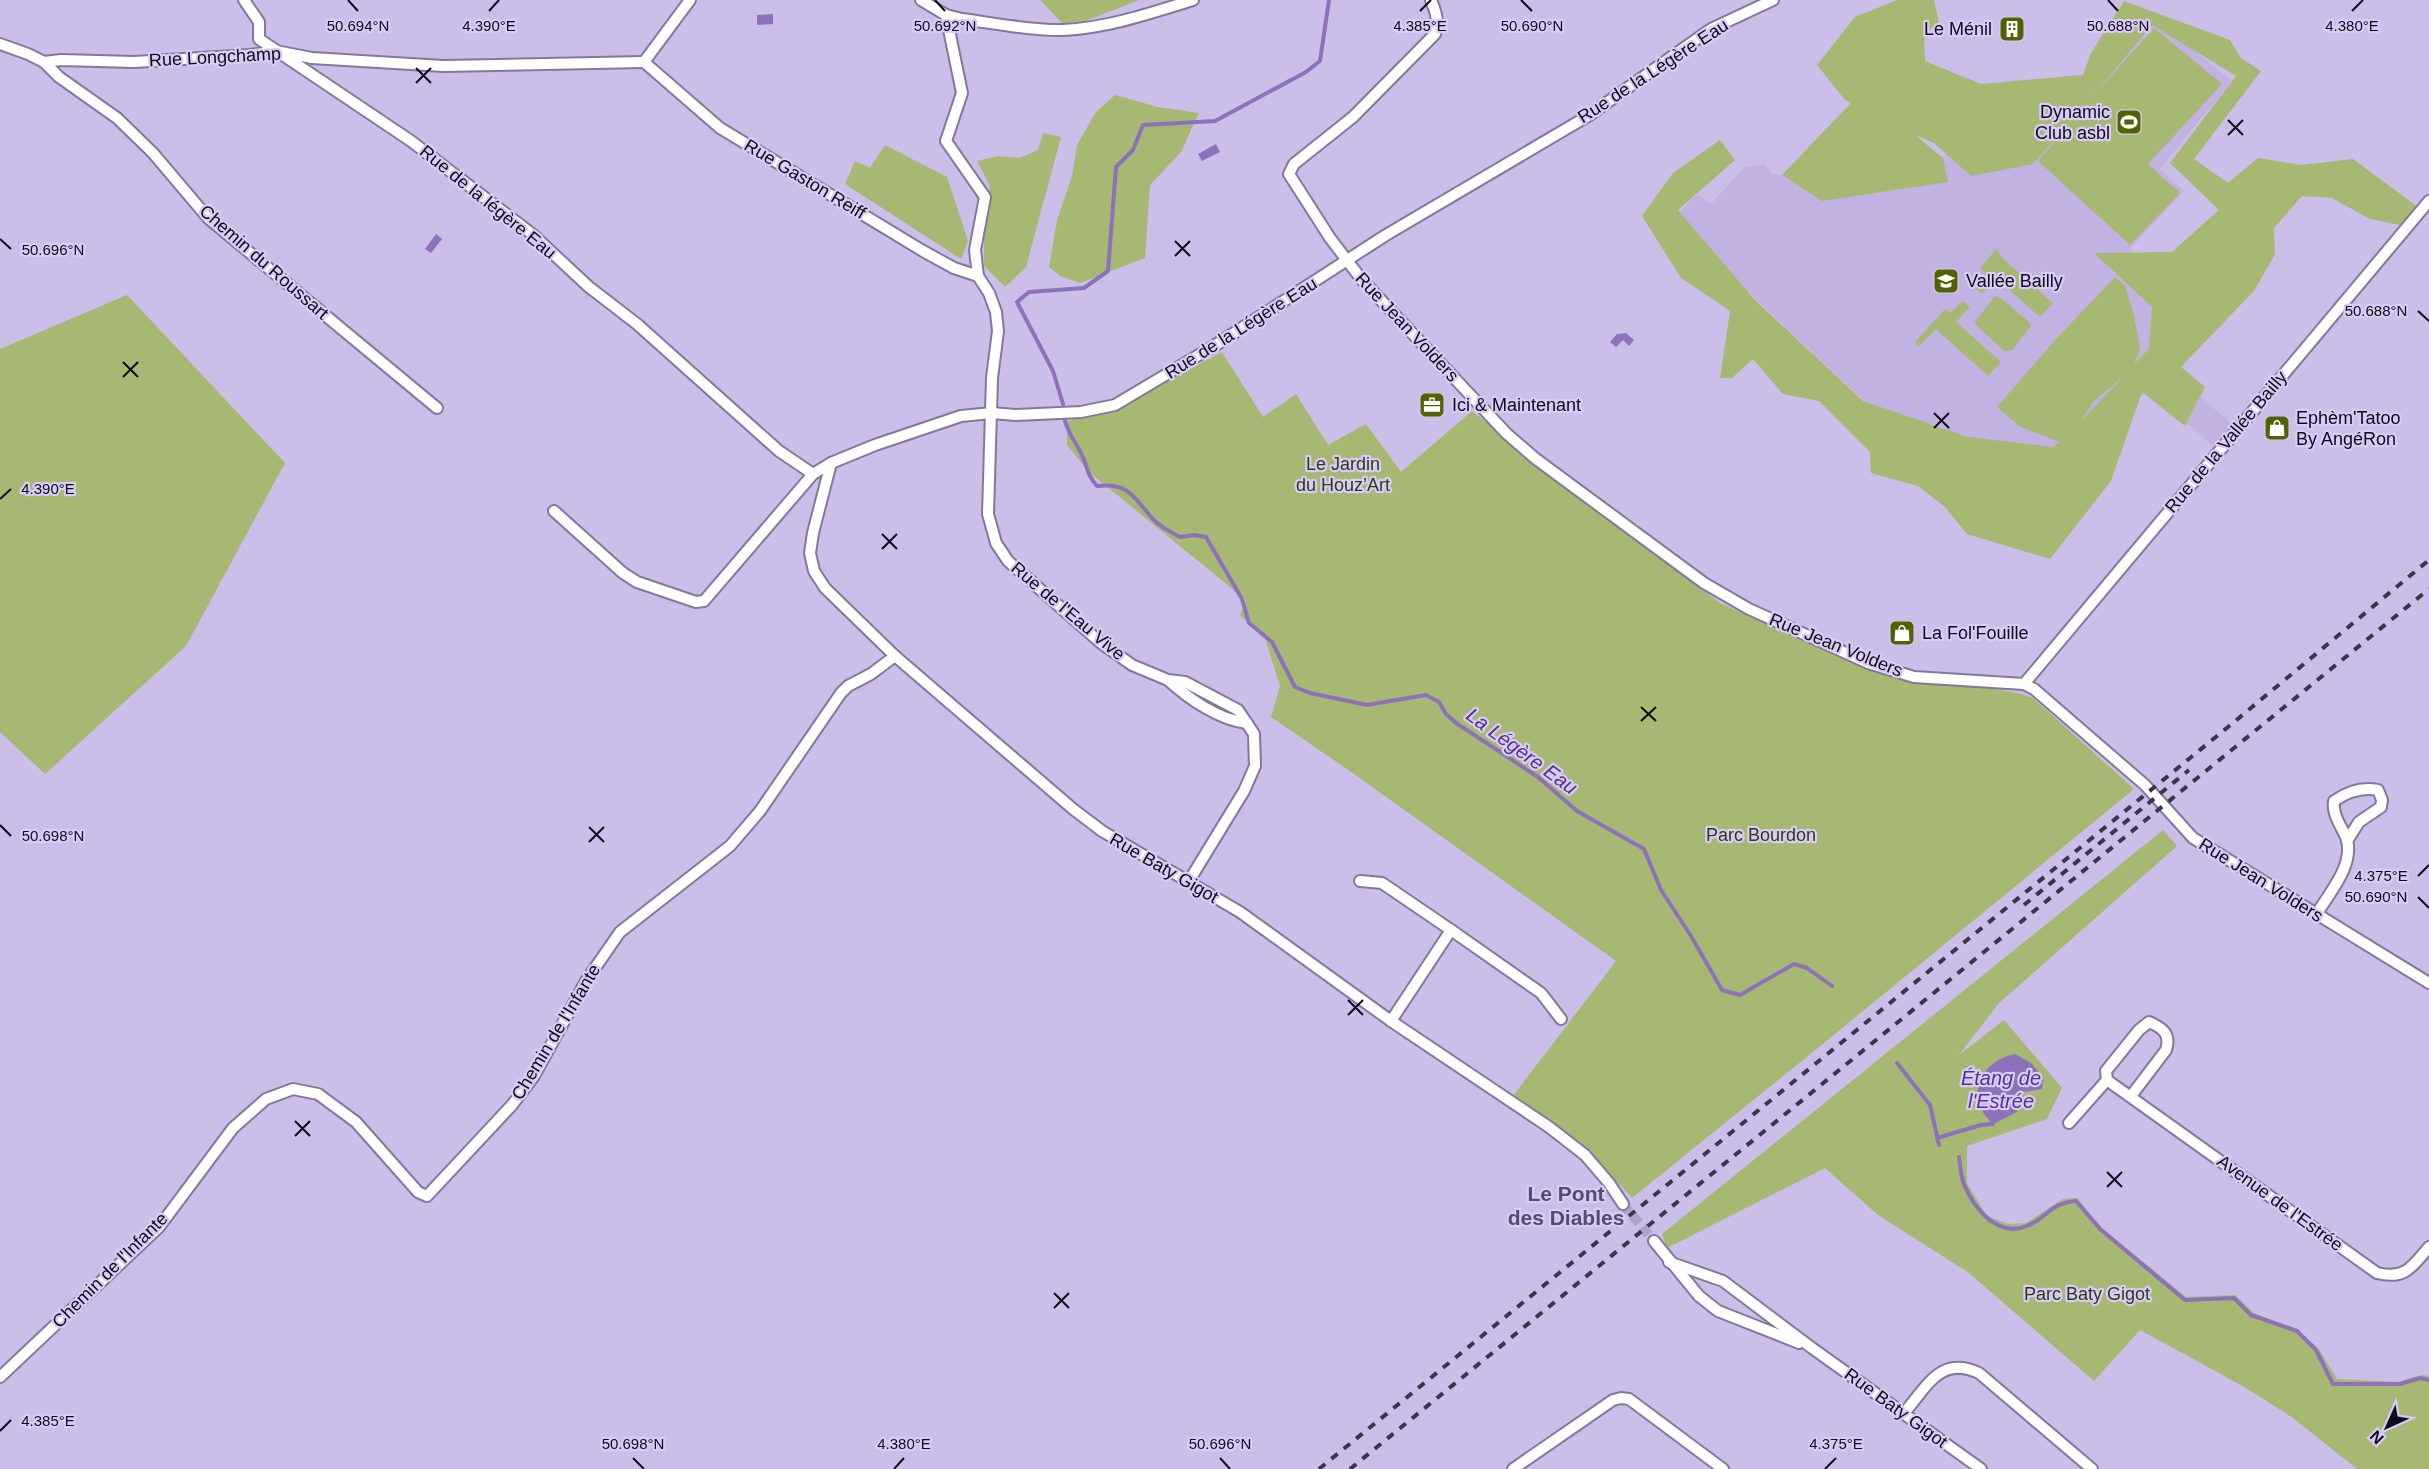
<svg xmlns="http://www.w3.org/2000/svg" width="2429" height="1469" font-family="Helvetica,sans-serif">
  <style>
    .built { fill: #c2b2e2 }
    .green { fill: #a7b873; fill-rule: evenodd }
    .water { fill: #8d72bb }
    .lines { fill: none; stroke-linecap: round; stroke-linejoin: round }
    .stream { stroke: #8d72bb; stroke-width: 4 }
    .minor-tunnel { stroke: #afa3c9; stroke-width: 10; stroke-dasharray: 10 5; stroke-linecap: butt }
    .minor-casing { stroke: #84779d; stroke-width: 14 }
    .minor { stroke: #fff; stroke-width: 10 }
    .rail { stroke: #3c354a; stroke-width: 4; stroke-dasharray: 8 8; stroke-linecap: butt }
    .ticks { fill: none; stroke: #0f0a18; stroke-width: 2 }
    .labels { text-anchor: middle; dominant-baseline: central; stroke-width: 4.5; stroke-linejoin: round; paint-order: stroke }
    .poi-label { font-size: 18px; fill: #0f0a18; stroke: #d8cbf5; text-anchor: start }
    .street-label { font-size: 18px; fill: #0f0a18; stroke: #d8cbf5 }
    .park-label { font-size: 18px; fill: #313815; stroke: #d8cbf5 }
    .water-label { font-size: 20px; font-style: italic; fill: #57328a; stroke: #d8cbf5 }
    .quarter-label { font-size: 21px; font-weight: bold; fill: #564a6d; stroke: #d8cbf5 }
    .ticks-label { font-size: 15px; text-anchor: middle; fill: #0f0a18; stroke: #d8cbf5; stroke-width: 4.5; stroke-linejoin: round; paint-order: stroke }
  </style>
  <rect width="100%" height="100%" fill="#cbbee8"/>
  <!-- built -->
  <path class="built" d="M 2150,15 L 2232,81 L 2160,169 L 2184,191 L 2130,249 L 2154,276 L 2157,360 L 2232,424 L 2213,446 L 2147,389 L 2030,542 L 1862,399 L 1743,287 L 1670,222 L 1697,194 L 1711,204 L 1745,167 L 1765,164 L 1772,174 L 1782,175 L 1862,92 L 1942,158 L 1982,117 L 2022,152 Z"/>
  <!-- green -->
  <g class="green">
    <path d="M 1040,0 L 1139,0 L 1067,28 Z"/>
    <path d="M 1897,0 L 1934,0 L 1939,22 L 1924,35 L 1925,61 L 1981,84 L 2083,75 L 2091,53 L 2124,1 L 2230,40 L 2241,58 L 2261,71 L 2194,159 L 2228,183 L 2258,158 L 2301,165 L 2353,159 L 2419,208 L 2405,226 L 2370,219 L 2332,198 L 2302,196 L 2274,228 L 2275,254 L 2254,291 L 2181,367 L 2205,387 L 2185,426 L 2142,392 L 2111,481 L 2050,559 L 1967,534 L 1945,507 L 1918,486 L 1871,473 L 1870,452 L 1819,401 L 1783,394 L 1753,359 L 1732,378 L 1720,378 L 1730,311 L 1681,278 L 1642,216 L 1673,173 L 1720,140 L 1735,160 L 1678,210 L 1755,300 L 1863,401 L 1968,437 L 2053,447 L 2059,442 L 2019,426 L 1997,407 L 2056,339 L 2115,277 L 2125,286 L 2134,315 L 2140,350 L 2134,364 L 2149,349 L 2152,307 L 2094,253 L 2172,252 L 2219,210 L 2170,163 L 2236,76 L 2152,25 L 2092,97 L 2154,28 L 2222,84 L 2148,164 L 2180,193 L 2130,245 L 2038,161 L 2079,113 L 2033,164 L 1971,176 L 1934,143 L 1915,135 L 1943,158 L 1948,182 L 1822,201 L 1782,175 L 1851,103 L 1845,100 L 1817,65 L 1855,17 ZM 2124,376 L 2081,421 L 2094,401 Z"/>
    <path d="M 1115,95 L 1158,107 L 1199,113 L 1181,152 L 1150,185 L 1145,258 L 1080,283 L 1060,276 L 1049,267 L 1057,220 L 1072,176 L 1077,145 L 1096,112 Z"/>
    <path d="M 1043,133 L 1061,137 L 1026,267 L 1005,287 L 984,266 L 984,235 L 990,186 L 977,161 L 998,156 L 1020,158 L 1038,150 Z"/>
    <path d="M 885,145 L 947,177 L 968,241 L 961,259 L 845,184 L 855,161 L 870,168 Z"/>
    <path d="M 1997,248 L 2001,257 L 2053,303 L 2040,317 L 1996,278 L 1982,294 L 1975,288 L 1985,273 L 1980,268 Z"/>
    <path d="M 127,295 L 285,463 L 186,646 L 45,774 L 0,732 L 0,349 Z"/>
    <path d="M 1995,296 L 2002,299 L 2029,322 L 2031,326 L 2011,351 L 2004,351 L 1974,323 Z"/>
    <path d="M 1963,301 L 1970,307 L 1956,322 L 2001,362 L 1988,376 L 1936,329 L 1919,346 L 1915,342 L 1945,309 L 1950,313 Z"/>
    <path d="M 1222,352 L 1263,417 L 1296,394 L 1328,445 L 1366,424 L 1401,472 L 1472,411 L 1720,603 L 1853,663 L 2017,693 L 2033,698 L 2134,789 L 1824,1043 L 1632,1198 C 1597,1158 1555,1128 1513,1096 L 1616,961 L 1354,774 L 1271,717 L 1280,686 L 1265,638 L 1240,615 L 1246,600 L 1089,472 L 1067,445 L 1067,421 L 1111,411 Z"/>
    <path d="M 2163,830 L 2177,846 L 1999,1003 L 1959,1055 L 2004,1020 L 2062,1088 L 2047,1119 L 1967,1146 L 1967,1183 L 1987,1216 L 2008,1224 L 2026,1223 L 2063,1199 L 2077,1198 L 2102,1228 L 2186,1297 L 2235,1295 L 2254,1313 L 2298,1330 L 2319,1349 L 2337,1379 L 2398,1382 L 2422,1375 L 2429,1376 L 2429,1469 L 2357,1469 L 2293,1418 L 2246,1388 L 2140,1330 L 2094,1381 L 1969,1273 L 1878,1215 L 1825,1168 L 1667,1248 L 1662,1234 Z"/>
  </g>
  <!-- water -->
  <g class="water">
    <path d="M 773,14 L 773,24 L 757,25 L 757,15 Z"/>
    <path d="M 1216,144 L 1220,152 L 1202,161 L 1198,154 Z"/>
    <path d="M 436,234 L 442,239 L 431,253 L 425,249 Z"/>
    <path d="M 1626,333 L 1634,340 L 1629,346 L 1623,340 L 1616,347 L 1610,342 L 1617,334 Z"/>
    <path d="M 2015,1054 L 2031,1063 L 2043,1077 L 2042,1089 L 2024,1092 L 2017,1112 L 1993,1124 C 1964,1098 1979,1061 2015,1054 Z"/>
  </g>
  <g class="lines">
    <!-- stream -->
    <g class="stream">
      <path d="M 1063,404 L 1053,371 L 1017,302 L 1029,292 L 1084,288 L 1108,271 L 1116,167 L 1133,150 L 1143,125 L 1215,121 L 1306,72 L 1320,61 L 1329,0"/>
      <path d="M 1065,421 C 1070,438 1079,446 1084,460 C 1088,471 1089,477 1097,486 C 1128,482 1134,497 1152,518 C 1159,526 1170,532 1180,537 L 1195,535 L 1206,537 L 1242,599 L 1249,623 L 1272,642 L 1295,687 L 1310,693 L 1367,705 L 1426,695 L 1439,702 L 1446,714 L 1456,723 L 1538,777 L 1577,811 L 1644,849 L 1661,890 L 1691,936 L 1722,990 L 1740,995 L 1794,964 L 1807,968 L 1832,986"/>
      <path d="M 1897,1063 L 1930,1105 L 1939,1145"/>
      <path d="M 1937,1138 L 1981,1125 L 1993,1124"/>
      <path d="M 1959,1157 C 1960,1166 1961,1176 1964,1184 C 1974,1209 1998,1238 2027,1226 C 2047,1218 2050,1203 2076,1201 L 2100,1229 L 2185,1300 L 2234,1298 L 2251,1315 L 2297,1331 L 2316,1350 L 2333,1384 L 2400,1384 L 2420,1378 L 2429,1380"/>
    </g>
    <!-- minor-tunnel -->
    <path class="minor-tunnel" d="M 1623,1204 L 1654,1241"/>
    <!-- minor casing -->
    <g class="minor-casing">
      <g id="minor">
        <path d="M 244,0 L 259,22 L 259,39 L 411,141 L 532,234 L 589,287 L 637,324 L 779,451 L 813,474"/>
        <path d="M 921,0 L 946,15 L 962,19 C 992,23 1033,31 1063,30 C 1108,28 1151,13 1193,0"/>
        <path d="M 1431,0 C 1436,12 1439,21 1435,34 L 1353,117 L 1294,164 L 1289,174 L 1330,238 L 1362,280 L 1507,434 L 1536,459 L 1704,583 L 1749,609 L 1868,663 L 1914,677 L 2024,684 L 2034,689 L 2145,785 L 2193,838 L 2429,983"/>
        <path d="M 946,15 L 962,93 L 946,141 L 985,197 L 975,250 L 978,276 L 989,293 L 996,312 L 998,331 L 992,378 L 988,514 L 996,543 L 1008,561 L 1101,643 L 1132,665 L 1168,680 L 1185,682 L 1238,710 L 1254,734 L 1255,766 L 1244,791 L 1189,881"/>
        <path d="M 0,44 L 28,54 L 44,62 L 61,60 L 134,62 L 250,55 L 276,51 L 312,58 L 443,66 L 644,62"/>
        <path d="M 44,62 L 59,77 L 117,118 L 153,153 L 208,218 L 437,408"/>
        <path d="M 644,62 L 720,128 L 923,251 L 954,268 L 978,276"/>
        <path d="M 644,62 L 690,0"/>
        <path d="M 831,463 L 813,533 L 810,553 L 814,571 L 825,588 L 895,656 L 1073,809 L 1102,831 L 1240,912 L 1391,1021 L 1549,1127 L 1585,1155 L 1609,1183 L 1623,1204"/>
        <path d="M 554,511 L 623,573 L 637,582 L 696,602 L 704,601 L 813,474 L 831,463 L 875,445 L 961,416 L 992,413 L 1015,415 L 1081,412 L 1115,405 L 1214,346 L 1386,235 L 1588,116 L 1711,29 L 1773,0"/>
        <path d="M 1168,680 C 1189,699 1219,720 1247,723"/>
        <path d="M 2024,684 L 2429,201"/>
        <path d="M 1360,881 L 1382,883 L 1451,930 L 1541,993 L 1561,1019"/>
        <path d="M 2316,915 C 2329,893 2356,864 2346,837 C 2341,826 2332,814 2334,801 C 2347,792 2363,787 2378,790 L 2382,800 L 2381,807 L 2359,822 L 2347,841"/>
        <path d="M 1391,1021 L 1451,930"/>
        <path d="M 2131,1096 L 2166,1050 C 2171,1034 2163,1028 2149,1022 L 2139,1030 L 2106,1071 L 2107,1080 L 2111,1083 L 2377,1273 C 2405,1280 2412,1267 2429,1247"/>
        <path d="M 2069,1123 L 2107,1080"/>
        <path d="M 1654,1241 L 1699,1296 L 1718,1311 L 1799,1343"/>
        <path d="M 1669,1262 L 1723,1281 L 1812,1348 L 1981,1469"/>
        <path d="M 0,1377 L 159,1227 L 233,1128 L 266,1099 L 293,1089 L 318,1094 L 356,1122 L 418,1192 L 427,1196 L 512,1105 L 534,1076 L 586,981 L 620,932 L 730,846 L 760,811 L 841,693 L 848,686 L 871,674 L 895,656"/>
        <path d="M 1904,1413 C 1927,1387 1940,1355 1979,1373 L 2092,1469"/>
        <path d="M 1513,1469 L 1613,1400 L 1621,1398 L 1629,1399 L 1723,1469"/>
      </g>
    </g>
    <!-- minor -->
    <use href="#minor" class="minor"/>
    <!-- rail -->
    <g class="rail">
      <path d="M 2024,905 L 2189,770"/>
      <path d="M 1319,1469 L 2228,727 L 2429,560"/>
      <path d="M 1350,1469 L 2429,589"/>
    </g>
  </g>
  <!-- ticks -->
  <path class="ticks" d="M 348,0 L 358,11M 935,0 L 945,11M 1521,0 L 1532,11M 2108,0 L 2118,11M 489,11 L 499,0M 1420,11 L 1431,0M 2352,11 L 2363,0M 416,68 L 431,83M 416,83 L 431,68M 2228,120 L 2243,135M 2228,135 L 2243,120M 0,239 L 11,249M 1175,241 L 1190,256M 1175,256 L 1190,241M 2418,311 L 2429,321M 123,362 L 138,377M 123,377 L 138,362M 1934,413 L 1949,428M 1934,428 L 1949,413M 0,499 L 11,489M 882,534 L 897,549M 882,549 L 897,534M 1641,707 L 1656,721M 1641,721 L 1656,707M 0,825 L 11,836M 589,827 L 604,842M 589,842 L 604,827M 2418,876 L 2429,865M 2418,897 L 2429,908M 1348,1000 L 1363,1015M 1348,1015 L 1363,1000M 295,1121 L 310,1136M 295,1136 L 310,1121M 2107,1172 L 2122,1187M 2107,1187 L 2122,1172M 1054,1293 L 1069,1308M 1054,1308 L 1069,1293M 0,1431 L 11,1420M 633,1458 L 644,1469M 1220,1458 L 1230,1469M 894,1469 L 904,1458M 1825,1469 L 1836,1458"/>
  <!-- icons -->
  <defs>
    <g id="building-square" transform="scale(1.35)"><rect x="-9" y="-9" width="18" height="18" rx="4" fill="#526104" stroke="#d8cbf5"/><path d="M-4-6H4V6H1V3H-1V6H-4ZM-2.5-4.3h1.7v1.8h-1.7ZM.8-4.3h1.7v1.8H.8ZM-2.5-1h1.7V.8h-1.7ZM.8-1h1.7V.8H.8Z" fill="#fff"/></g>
    <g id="stadium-square" transform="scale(1.35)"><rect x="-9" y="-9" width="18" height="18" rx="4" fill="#526104" stroke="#d8cbf5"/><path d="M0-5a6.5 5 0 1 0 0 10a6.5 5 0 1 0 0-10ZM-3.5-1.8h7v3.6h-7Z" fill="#fff"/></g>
    <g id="school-square" transform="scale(1.35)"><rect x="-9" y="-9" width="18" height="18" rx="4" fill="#526104" stroke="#d8cbf5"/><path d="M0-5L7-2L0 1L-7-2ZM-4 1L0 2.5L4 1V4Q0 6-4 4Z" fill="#fff"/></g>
    <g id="office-square" transform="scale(1.35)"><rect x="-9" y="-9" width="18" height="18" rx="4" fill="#526104" stroke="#d8cbf5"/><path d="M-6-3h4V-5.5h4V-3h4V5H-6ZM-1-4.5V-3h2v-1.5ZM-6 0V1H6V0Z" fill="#fff"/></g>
    <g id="shop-square" transform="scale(1.35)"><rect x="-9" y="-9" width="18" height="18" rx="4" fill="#526104" stroke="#d8cbf5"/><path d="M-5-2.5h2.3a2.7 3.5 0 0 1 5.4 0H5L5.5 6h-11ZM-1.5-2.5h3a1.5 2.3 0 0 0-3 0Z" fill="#fff"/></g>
  </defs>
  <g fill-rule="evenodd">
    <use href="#building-square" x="2012" y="29"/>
    <use href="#stadium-square" x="2129" y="122"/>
    <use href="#school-square" x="1946" y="281"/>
    <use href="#office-square" x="1432" y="405"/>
    <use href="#shop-square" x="2277" y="428"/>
    <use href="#shop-square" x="1902" y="633"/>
  </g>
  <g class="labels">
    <!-- poi labels -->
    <g class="poi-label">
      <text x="1992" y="29" text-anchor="end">Le Ménil</text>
      <text x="2110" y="112" text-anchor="end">Dynamic<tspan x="2110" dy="21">Club asbl</tspan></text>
      <text x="1966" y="281">Vallée Bailly</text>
      <text x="1452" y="405">Ici &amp; Maintenant</text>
      <text x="2296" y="418">Ephèm'Tatoo<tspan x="2296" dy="21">By AngéRon</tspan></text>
      <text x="1922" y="633">La Fol'Fouille</text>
    </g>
    <!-- street labels -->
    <g class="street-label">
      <text transform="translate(215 57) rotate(-3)">Rue Longchamp</text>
      <text transform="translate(1653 71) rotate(-33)">Rue de la Légère Eau</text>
      <text transform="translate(805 179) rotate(31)">Rue Gaston Reiff</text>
      <text transform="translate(488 202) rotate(39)">Rue de la légère Eau</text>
      <text transform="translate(264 262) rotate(41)">Chemin du Roussart</text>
      <text transform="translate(1407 327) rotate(47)">Rue Jean Volders</text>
      <text transform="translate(1241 328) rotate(-32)">Rue de la Légère Eau</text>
      <text transform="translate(2226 442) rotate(-50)">Rue de la Vallée Bailly</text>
      <text transform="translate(1068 611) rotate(40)">Rue de l'Eau Vive</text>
      <text transform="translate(1836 645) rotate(22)">Rue Jean Volders</text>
      <text transform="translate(1164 868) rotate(30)">Rue Baty Gigot</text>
      <text transform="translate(2261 880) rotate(32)">Rue Jean Volders</text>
      <text transform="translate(556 1032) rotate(-59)">Chemin de l'Infante</text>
      <text transform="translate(2280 1203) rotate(36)">Avenue de l'Estrée</text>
      <text transform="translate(110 1270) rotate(-45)">Chemin de l'Infante</text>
      <text transform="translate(1896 1408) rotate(36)">Rue Baty Gigot</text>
    </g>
    <!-- park labels -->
    <g class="park-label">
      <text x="1343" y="464">Le Jardin<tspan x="1343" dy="21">du Houz’Art</tspan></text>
      <text x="1761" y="835">Parc Bourdon</text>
      <text x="2087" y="1294">Parc Baty Gigot</text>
    </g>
    <!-- water labels -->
    <g class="water-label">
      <text transform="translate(1522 751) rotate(36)">La Légère Eau</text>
      <text x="2001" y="1078">Étang de<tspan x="2001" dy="23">l'Estrée</tspan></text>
    </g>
    <!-- quarter labels -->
    <g class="quarter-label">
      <text x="1566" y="1193">Le Pont<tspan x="1566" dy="24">des Diables</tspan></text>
    </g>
  </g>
  <g class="ticks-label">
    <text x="358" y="31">50.694°N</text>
    <text x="489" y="31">4.390°E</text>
    <text x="945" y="31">50.692°N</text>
    <text x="1420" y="31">4.385°E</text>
    <text x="1532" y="31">50.690°N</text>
    <text x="2118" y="31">50.688°N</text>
    <text x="2352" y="31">4.380°E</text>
    <text x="53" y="255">50.696°N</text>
    <text x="2376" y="316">50.688°N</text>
    <text x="48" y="494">4.390°E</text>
    <text x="53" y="841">50.698°N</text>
    <text x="2381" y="881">4.375°E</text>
    <text x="2376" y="902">50.690°N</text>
    <text x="48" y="1426">4.385°E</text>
    <text x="633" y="1449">50.698°N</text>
    <text x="904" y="1449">4.380°E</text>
    <text x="1220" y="1449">50.696°N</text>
    <text x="1836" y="1449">4.375°E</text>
  </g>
  <!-- north arrow -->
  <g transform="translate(2387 1427) rotate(225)" stroke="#d8cbf5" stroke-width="4.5" paint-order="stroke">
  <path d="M0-4.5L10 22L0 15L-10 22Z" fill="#0f0a18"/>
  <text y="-9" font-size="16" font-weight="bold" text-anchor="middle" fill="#0f0a18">N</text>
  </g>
</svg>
